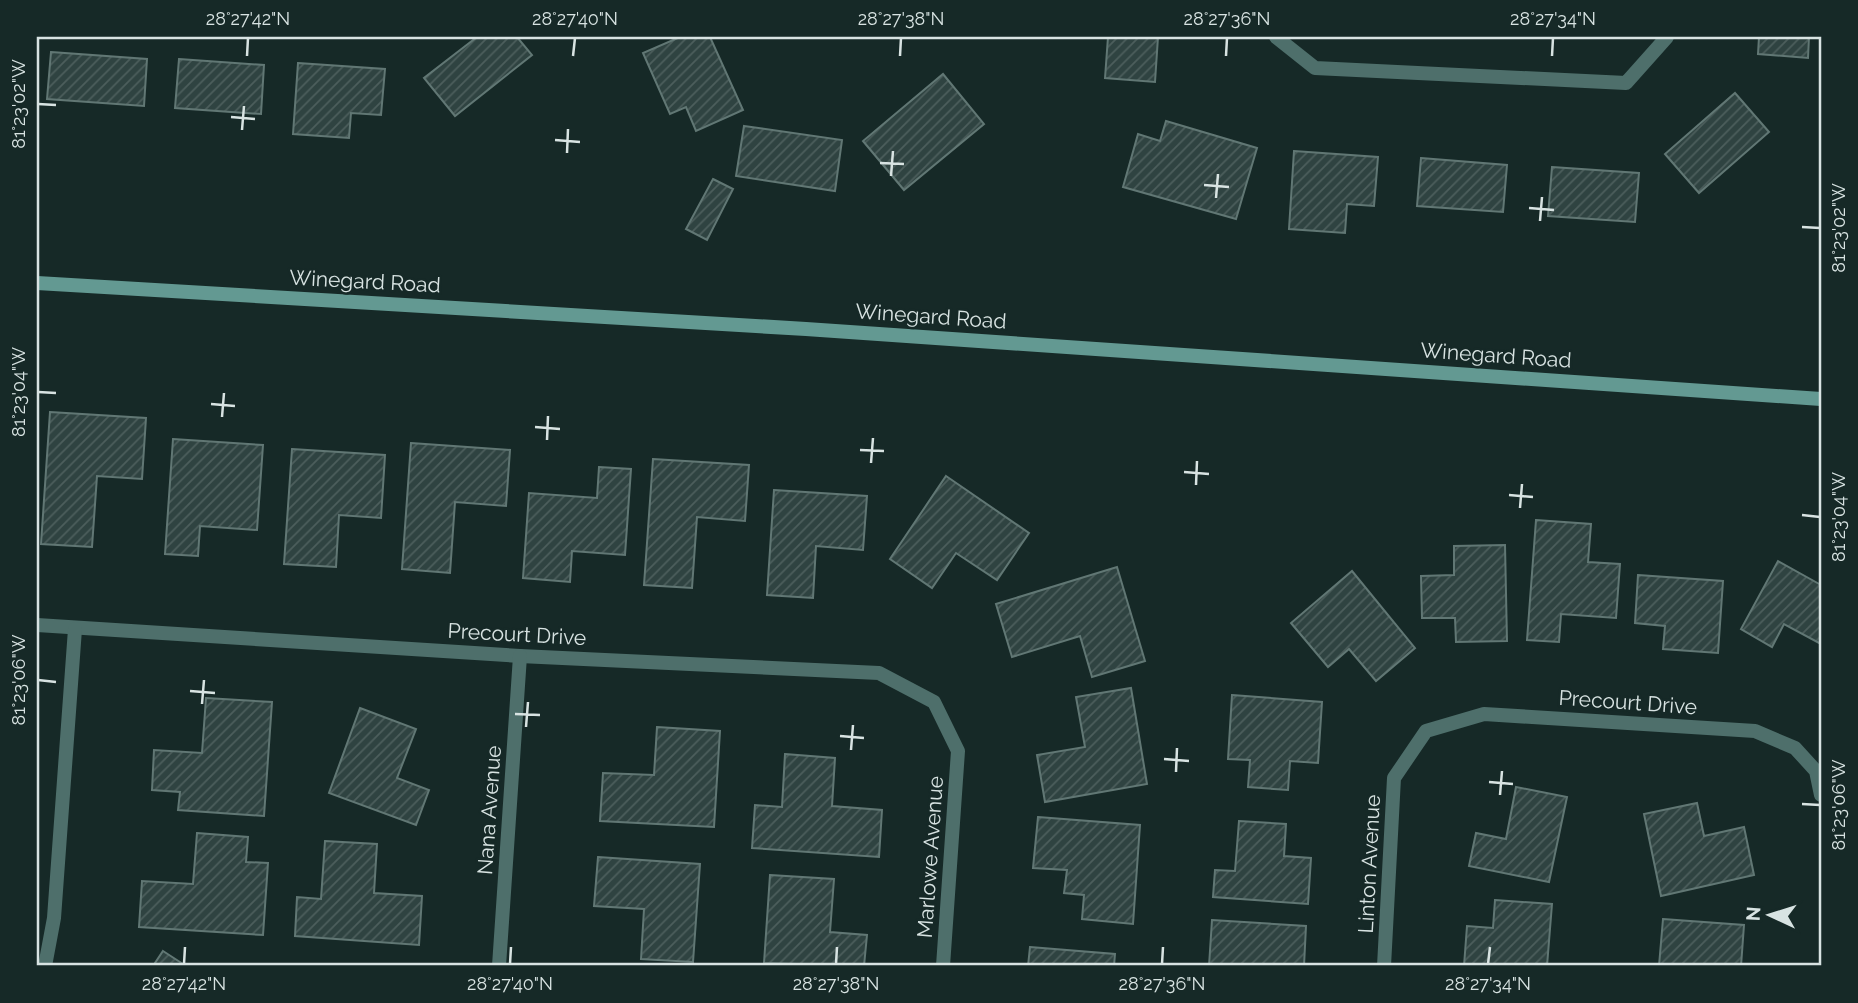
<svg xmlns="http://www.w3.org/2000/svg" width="1858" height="1003" font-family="Raleway,sans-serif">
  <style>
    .building { fill: url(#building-hatch); stroke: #617774; stroke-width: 2 }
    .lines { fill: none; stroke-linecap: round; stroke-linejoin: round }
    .street { stroke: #4e6f6b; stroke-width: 14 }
    .secondary { stroke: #639992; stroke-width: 14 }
    .ticks { fill: none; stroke: #d8e3e2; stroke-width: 2.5 }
    .labels { text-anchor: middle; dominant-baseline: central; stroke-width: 5; stroke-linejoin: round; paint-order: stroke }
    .street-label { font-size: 21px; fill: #d8e3e2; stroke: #162927 }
    .neatline { fill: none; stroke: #d8e3e2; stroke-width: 2.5 }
    .ticks-label { font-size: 18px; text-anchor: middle; fill: #d8e3e2 }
  </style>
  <defs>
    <pattern id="building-hatch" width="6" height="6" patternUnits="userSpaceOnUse" patternTransform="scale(1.75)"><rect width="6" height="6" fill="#2f4341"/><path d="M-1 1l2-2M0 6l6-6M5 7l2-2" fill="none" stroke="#4c5e5c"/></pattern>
  </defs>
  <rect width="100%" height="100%" fill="#162927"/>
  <!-- building -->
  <g class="building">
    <path d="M 477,37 L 517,37 L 532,55 L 455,116 L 424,78 Z"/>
    <path d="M 680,37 L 710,37 L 743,110 L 696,131 L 686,107 L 670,114 L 643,53 Z"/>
    <path d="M 1108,37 L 1158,37 L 1155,82 L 1105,78 Z"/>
    <path d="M 1759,37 L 1809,37 L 1808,58 L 1758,54 Z"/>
    <path d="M 51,52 L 147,59 L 144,106 L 47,99 Z"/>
    <path d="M 179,59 L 264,65 L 261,114 L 175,108 Z"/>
    <path d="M 298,63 L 385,69 L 381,115 L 351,113 L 349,138 L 293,134 Z"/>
    <path d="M 943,74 L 984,124 L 904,190 L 863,141 Z"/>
    <path d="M 1735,93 L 1769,132 L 1699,193 L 1665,154 Z"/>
    <path d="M 1166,121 L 1257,148 L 1236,219 L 1123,187 L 1138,134 L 1160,141 Z"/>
    <path d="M 744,126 L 842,140 L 835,191 L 736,176 Z"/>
    <path d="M 1294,151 L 1378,157 L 1374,206 L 1347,204 L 1345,233 L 1289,229 Z"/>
    <path d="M 1421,158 L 1507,165 L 1503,212 L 1417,206 Z"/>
    <path d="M 1552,167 L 1639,173 L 1635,222 L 1548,216 Z"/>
    <path d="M 713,179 L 733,189 L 707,240 L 686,229 Z"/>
    <path d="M 50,412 L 146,418 L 142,479 L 97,476 L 92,547 L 41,544 Z"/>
    <path d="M 173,439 L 263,445 L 257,530 L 200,526 L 198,556 L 165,554 Z"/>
    <path d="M 411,443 L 510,450 L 506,506 L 455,502 L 450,573 L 402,569 Z"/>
    <path d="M 292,449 L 385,455 L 381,518 L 339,515 L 336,567 L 284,564 Z"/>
    <path d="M 653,459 L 749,465 L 745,521 L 697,517 L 692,588 L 644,585 Z"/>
    <path d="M 599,467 L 631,469 L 625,555 L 572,551 L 570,582 L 523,578 L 529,493 L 597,498 Z"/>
    <path d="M 946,476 L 1029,533 L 997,580 L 956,553 L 932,588 L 890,559 Z"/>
    <path d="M 774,490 L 867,496 L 863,550 L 816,546 L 813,598 L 767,595 Z"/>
    <path d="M 1536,520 L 1591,524 L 1588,562 L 1620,564 L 1616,618 L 1561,614 L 1559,642 L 1527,640 Z"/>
    <path d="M 1505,545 L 1507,641 L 1456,642 L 1455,618 L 1422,618 L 1421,576 L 1454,575 L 1454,546 Z"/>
    <path d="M 1778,561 L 1821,585 L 1821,644 L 1784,624 L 1772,647 L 1741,629 Z"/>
    <path d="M 1117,567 L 1145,661 L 1092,677 L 1080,636 L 1012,657 L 996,604 Z"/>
    <path d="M 1352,571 L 1415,648 L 1376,681 L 1349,649 L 1328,667 L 1291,623 Z"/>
    <path d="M 1638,575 L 1723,581 L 1718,653 L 1663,649 L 1665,626 L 1635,623 Z"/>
    <path d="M 1131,688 L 1147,784 L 1045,802 L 1037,755 L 1085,747 L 1076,697 Z"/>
    <path d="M 1232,695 L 1322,702 L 1318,763 L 1290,761 L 1288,790 L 1248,787 L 1250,760 L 1228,759 Z"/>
    <path d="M 206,698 L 272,702 L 264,816 L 178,810 L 180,792 L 152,790 L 154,750 L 202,753 Z"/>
    <path d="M 360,708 L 416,729 L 397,778 L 429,790 L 416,825 L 329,793 Z"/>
    <path d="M 657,727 L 720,731 L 714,827 L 600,821 L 603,773 L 654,775 Z"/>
    <path d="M 785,754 L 835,758 L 832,806 L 882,810 L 879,857 L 752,848 L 755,805 L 782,807 Z"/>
    <path d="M 1516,787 L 1567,797 L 1549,882 L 1469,866 L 1476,833 L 1506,839 Z"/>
    <path d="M 1697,803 L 1704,836 L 1744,827 L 1754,875 L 1661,896 L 1644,814 Z"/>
    <path d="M 1038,817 L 1140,825 L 1133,924 L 1082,919 L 1084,895 L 1064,893 L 1067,870 L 1033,868 Z"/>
    <path d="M 1239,821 L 1286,824 L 1284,856 L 1311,858 L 1308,904 L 1213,897 L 1215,870 L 1235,871 Z"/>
    <path d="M 197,833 L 248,837 L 246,862 L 268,863 L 263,935 L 139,927 L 142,881 L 193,884 Z"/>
    <path d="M 325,841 L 377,844 L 374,893 L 422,896 L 419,945 L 295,936 L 297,897 L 321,899 Z"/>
    <path d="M 598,857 L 700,864 L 693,962 L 641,959 L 644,909 L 594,906 Z"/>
    <path d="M 770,875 L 834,879 L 830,932 L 867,935 L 864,966 L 764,963 Z"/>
    <path d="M 1495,900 L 1552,904 L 1547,966 L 1464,966 L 1467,926 L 1493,928 Z"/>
    <path d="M 1663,919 L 1744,925 L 1741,966 L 1659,966 Z"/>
    <path d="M 1212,920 L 1306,926 L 1304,966 L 1209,966 Z"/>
    <path d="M 1030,947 L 1115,954 L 1114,966 L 1028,966 Z"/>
    <path d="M 163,951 L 186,966 L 153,966 Z"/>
  </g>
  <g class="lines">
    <!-- street -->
    <g class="street">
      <path d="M 1276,37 L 1315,68 L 1626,83 L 1667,37"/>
      <path d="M 37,625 L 520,656 L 879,673 L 934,702 L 958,751 L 943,966"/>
      <path d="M 45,966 L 54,918 L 75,629"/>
      <path d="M 499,966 L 520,656"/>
      <path d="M 1384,966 L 1394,778 L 1426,731 L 1484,714 L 1755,731 L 1795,748 L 1816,771 L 1821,795"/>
    </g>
    <!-- secondary -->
    <path class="secondary" d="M 37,283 L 806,329 L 1821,399"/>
  </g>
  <!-- ticks -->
  <path class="ticks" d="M 247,56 L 248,38M 573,56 L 575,38M 900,56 L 901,38M 1226,56 L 1227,38M 1552,56 L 1553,38M 38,104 L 56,105M 231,117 L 255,119M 242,130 L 244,106M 555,140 L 580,142M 567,153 L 568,129M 880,163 L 904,164M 891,176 L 893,151M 1204,185 L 1229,187M 1216,198 L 1218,174M 1529,208 L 1554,210M 1540,221 L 1542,197M 1802,227 L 1820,228M 38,392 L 56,393M 211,404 L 235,406M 222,417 L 224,393M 535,427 L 560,429M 547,440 L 548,416M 860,450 L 884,451M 871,463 L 873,438M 1184,472 L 1209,474M 1196,485 L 1197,461M 1509,495 L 1533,497M 1520,508 L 1522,484M 1802,515 L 1820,517M 38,680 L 56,682M 190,691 L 215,693M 202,704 L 204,680M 515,714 L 540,715M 526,727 L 528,702M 840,736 L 864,738M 851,750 L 853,725M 1164,759 L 1189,761M 1176,772 L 1177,748M 1489,782 L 1513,784M 1500,795 L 1502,771M 1802,804 L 1820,805M 184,964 L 185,947M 510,964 L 511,947M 836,964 L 837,947M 1162,964 L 1163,947M 1488,964 L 1490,947"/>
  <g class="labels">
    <!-- street labels -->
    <g class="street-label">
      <text transform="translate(365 281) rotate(3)">Winegard Road</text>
      <text transform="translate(931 316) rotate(4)">Winegard Road</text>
      <text transform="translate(1496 355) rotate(4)">Winegard Road</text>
      <text transform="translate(517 634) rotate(3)">Precourt Drive</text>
      <text transform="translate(1628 702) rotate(4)">Precourt Drive</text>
      <text transform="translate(489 810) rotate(-86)">Nana Avenue</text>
      <text transform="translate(930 857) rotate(-86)">Marlowe Avenue</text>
      <text transform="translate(1369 864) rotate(-87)">Linton Avenue</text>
    </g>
  </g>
  <!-- border -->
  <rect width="1858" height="1003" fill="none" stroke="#162927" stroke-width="77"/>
  <!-- north arrow -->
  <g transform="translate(1770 915) rotate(274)" stroke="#162927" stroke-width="5" paint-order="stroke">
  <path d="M0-5L12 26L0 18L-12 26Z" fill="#d8e3e2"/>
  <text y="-10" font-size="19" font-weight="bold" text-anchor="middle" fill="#d8e3e2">N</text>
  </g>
  <rect x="38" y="38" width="1782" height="926" class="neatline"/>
  <g class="ticks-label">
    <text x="248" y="25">28°27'42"N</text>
    <text x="575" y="25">28°27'40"N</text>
    <text x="901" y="25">28°27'38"N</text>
    <text x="1227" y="25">28°27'36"N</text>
    <text x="1553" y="25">28°27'34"N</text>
    <text transform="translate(19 104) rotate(-90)" y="6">81°23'02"W</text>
    <text transform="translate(1839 228) rotate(-90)" y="6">81°23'02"W</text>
    <text transform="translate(19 392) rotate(-90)" y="6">81°23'04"W</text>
    <text transform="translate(1839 517) rotate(-90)" y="6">81°23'04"W</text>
    <text transform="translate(19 680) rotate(-90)" y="6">81°23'06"W</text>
    <text transform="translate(1839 805) rotate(-90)" y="6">81°23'06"W</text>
    <text x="184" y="990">28°27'42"N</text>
    <text x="510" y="990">28°27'40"N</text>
    <text x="836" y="990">28°27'38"N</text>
    <text x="1162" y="990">28°27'36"N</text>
    <text x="1488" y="990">28°27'34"N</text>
  </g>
</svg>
